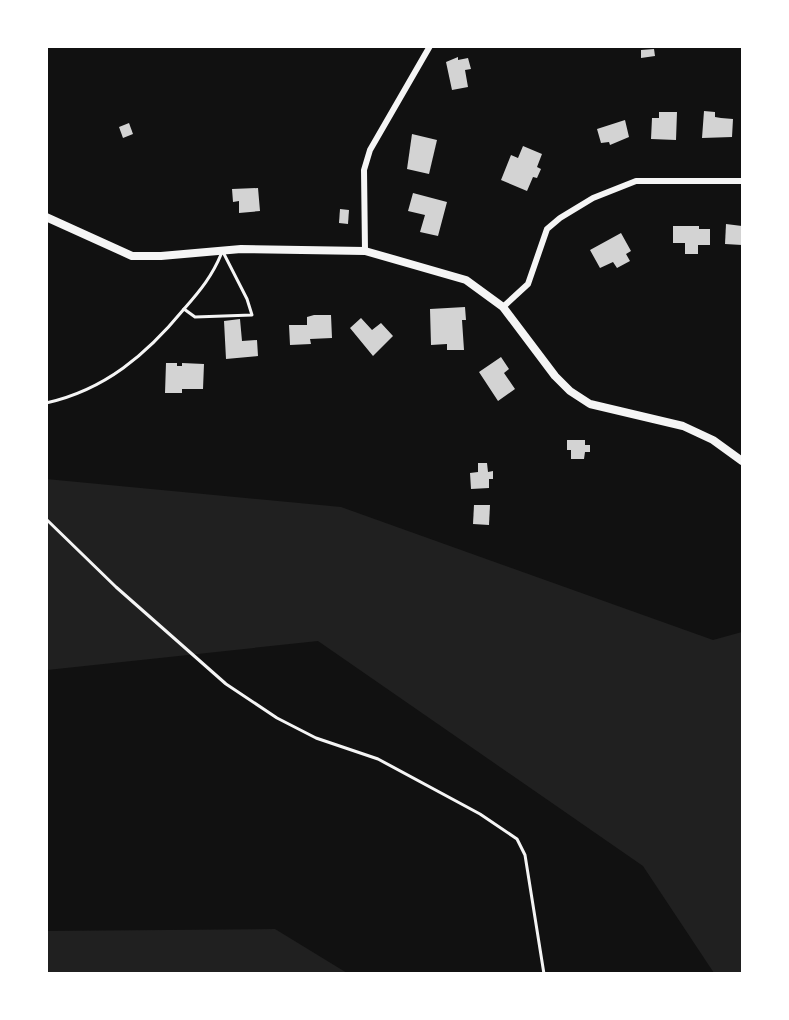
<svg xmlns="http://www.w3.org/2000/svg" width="789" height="1020" font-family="Signika,sans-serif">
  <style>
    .green { fill: #202020 }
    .building { fill: #d3d3d3 }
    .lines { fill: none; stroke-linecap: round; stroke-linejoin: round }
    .service { stroke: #f5f5f5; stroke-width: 3 }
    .minor { stroke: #f5f5f5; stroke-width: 6 }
    .tertiary { stroke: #f5f5f5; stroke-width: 8 }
  </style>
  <rect width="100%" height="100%" fill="#111"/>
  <!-- green -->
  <g class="green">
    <path d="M 46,479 L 341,507 L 713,640 L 742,632 L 742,973 L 714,973 L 643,866 L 318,641 L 47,670 Z"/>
    <path d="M 275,929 L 347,973 L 47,973 L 47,931 Z"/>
  </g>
  <!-- building -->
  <g class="building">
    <path d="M 654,49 L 655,56 L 641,58 L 641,50 Z"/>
    <path d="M 458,57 L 458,60 L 468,58 L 471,69 L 465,70 L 468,87 L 452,90 L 446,62 Z"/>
    <path d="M 704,111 L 715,112 L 715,117 L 721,118 L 733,119 L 732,137 L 702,138 Z"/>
    <path d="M 659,112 L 677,112 L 676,140 L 651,139 L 652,118 L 659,118 Z"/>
    <path d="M 625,120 L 629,137 L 610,145 L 609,142 L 601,143 L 597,129 Z"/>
    <path d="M 129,123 L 133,134 L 123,138 L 119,127 Z"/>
    <path d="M 412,134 L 437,140 L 429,174 L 407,169 Z"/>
    <path d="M 523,146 L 542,154 L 537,167 L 541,169 L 537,178 L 533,177 L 527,191 L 501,180 L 511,155 L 518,158 Z"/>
    <path d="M 258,188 L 260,211 L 239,213 L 239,201 L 233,202 L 232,189 Z"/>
    <path d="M 413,193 L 447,202 L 438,236 L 420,232 L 425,215 L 408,211 Z"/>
    <path d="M 340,209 L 349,210 L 348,224 L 339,223 Z"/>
    <path d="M 726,224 L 742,226 L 742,245 L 725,244 Z"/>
    <path d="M 673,226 L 699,226 L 699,229 L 710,229 L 710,245 L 698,245 L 698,254 L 685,254 L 685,243 L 673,243 Z"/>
    <path d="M 621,233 L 631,251 L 626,254 L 630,261 L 617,268 L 613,262 L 600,268 L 590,250 Z"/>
    <path d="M 465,307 L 466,320 L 462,320 L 464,350 L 447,350 L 447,344 L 431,345 L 430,309 Z"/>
    <path d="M 314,315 L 331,315 L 332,338 L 310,339 L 311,344 L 290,345 L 289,325 L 307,325 L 307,317 Z"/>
    <path d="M 361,318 L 372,330 L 381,323 L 393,336 L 373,356 L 350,328 Z"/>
    <path d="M 240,319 L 242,341 L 257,340 L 258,356 L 226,359 L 224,321 Z"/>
    <path d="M 501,357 L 509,369 L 504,373 L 515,389 L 498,401 L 479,372 Z"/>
    <path d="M 166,363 L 177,363 L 177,366 L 182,366 L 182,363 L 204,364 L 203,389 L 182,389 L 182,393 L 165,393 Z"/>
    <path d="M 567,440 L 585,440 L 585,445 L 590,445 L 590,452 L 585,452 L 584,459 L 571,459 L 571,450 L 567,450 Z"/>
    <path d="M 478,463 L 487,463 L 488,472 L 493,471 L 493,479 L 489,479 L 489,488 L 471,489 L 470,473 L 478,472 Z"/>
    <path d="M 474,505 L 490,505 L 489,525 L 473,524 Z"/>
  </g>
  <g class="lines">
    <!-- service -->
    <g class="service">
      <path d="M 184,309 L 195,317 L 252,315 L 247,299 L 223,252"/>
      <path d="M 46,403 C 105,390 147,354 184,309 C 200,291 213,275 222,252"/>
      <path d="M 46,519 L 116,587 L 226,684 L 277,718 L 316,738 L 378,759 L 480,814 L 517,839 L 525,855 L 544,974"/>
    </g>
    <!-- minor -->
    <g class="minor">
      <path d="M 365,251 L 364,170 L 370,150 L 430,46"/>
      <path d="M 503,307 L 528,284 L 547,229 L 560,218 L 593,198 L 636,181 L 742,181"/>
    </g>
    <!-- tertiary -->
    <path class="tertiary" d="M 46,217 L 132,256 L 161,256 L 241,249 L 365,251 L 466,280 L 503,307 L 555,376 L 570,391 L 590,404 L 683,426 L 713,440 L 742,461"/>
  </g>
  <!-- border -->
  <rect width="789" height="1020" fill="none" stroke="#ffffff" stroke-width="96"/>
</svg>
